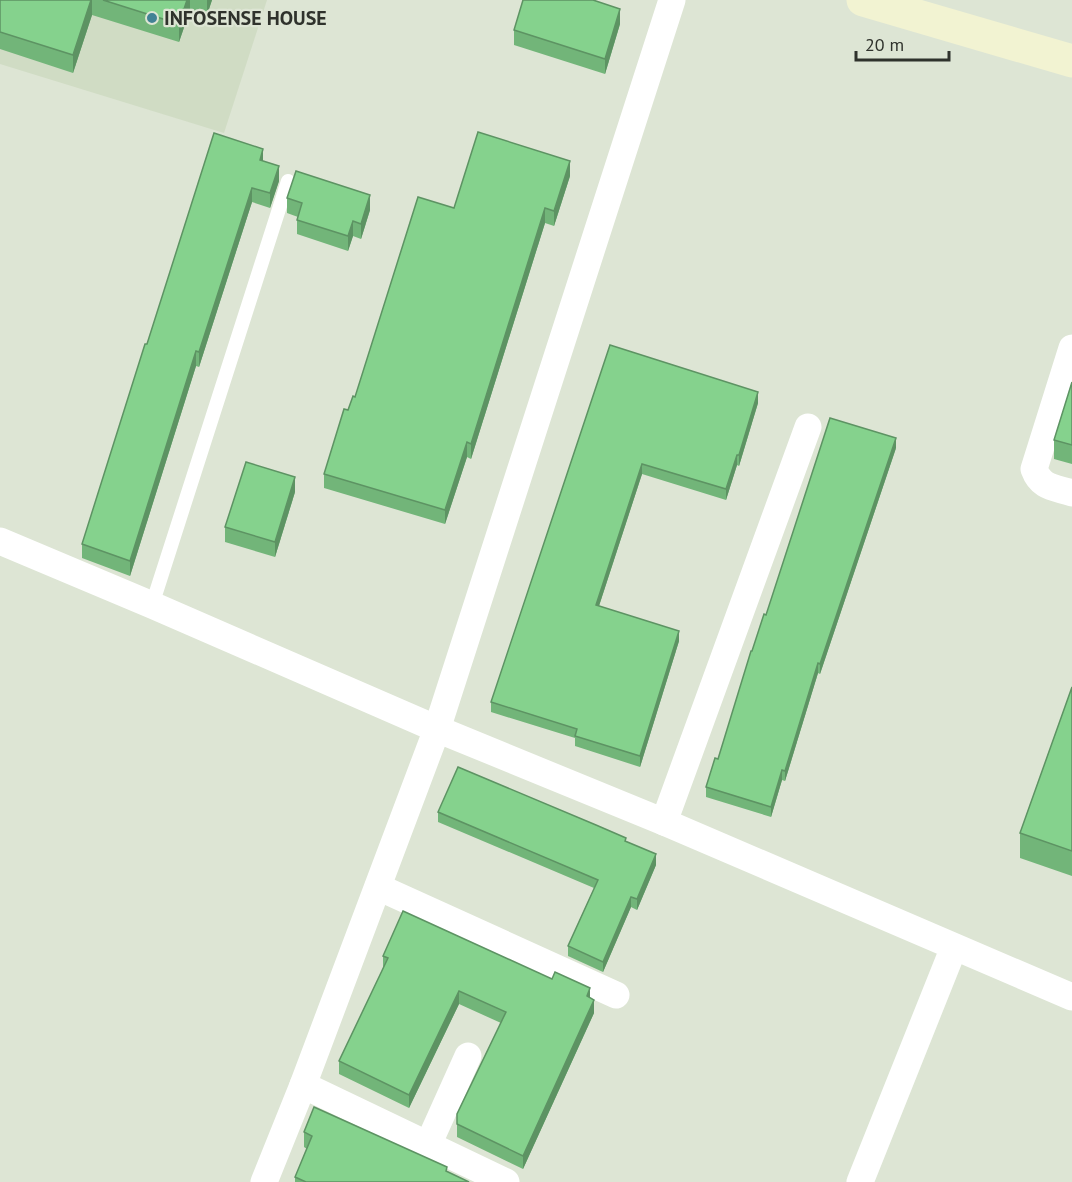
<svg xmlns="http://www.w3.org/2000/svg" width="1072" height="1182" font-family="'PT Sans',sans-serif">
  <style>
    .built { fill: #d0dcc4 }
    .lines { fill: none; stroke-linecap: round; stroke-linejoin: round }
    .lane { stroke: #fff; stroke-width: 14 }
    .street { stroke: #fff; stroke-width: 27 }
    .secondary { stroke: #f2f3d2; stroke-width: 33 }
    .wall { fill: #72b579 }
    .shaded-wall { fill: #5d9363 }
    .building { fill: #85d28d; stroke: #5d9363; stroke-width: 1.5 }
    .poi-dot { fill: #428295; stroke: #dde5d4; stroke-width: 2 }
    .labels { text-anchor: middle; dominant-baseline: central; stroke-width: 4.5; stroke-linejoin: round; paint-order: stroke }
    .poi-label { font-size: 20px; font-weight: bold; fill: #2f322c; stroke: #dde5d4; text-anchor: start }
  </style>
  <rect width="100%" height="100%" fill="#dde5d4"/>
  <!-- built -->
  <path class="built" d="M 0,0 L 267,0 L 224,133 L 0,64 Z"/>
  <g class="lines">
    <!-- lane -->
    <path class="lane" d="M 152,605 L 288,181"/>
    <!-- street -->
    <g class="street">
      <path d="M 1072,348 L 1034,469 C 1041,488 1054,487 1072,493"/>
      <path d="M 0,541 L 152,605 L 437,729 L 664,822 L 1072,997"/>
      <path d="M 664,822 L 808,427"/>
      <path d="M 378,887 L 616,995"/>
      <path d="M 303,1085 L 506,1182"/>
      <path d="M 428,1145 L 468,1056"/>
      <path d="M 264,1182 L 303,1085 L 437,729 L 672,0"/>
      <path d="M 860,1182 L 954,947"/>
    </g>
    <!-- secondary -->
    <path class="secondary" d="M 863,0 L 1072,61"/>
  </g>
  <!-- wall -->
  <g class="wall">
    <path d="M 0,0 L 212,0 L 207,15 L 190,10 L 179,42 L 92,15 L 73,73 L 0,49 Z"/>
    <path d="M 620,24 L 605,74 L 514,45 L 514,30 Z"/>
    <path d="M 263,161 L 279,181 L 270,208 L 252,202 L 199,367 L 196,366 L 130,576 L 82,558 L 82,544 Z"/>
    <path d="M 570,176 L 554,226 L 545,223 L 471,459 L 467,457 L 445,524 L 324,488 L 324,474 L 355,397 L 454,208 Z"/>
    <path d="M 287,198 L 370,210 L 361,239 L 353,236 L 348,251 L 297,234 L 297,220 L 298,217 L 287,213 Z"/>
    <path d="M 610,345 L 758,403 L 739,466 L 737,465 L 726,500 L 642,474 L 599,606 L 679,641 L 640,767 L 575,746 L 575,738 L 491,712 L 491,702 Z"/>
    <path d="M 1072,382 L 1072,464 L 1054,459 L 1054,440 Z"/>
    <path d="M 896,448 L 820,674 L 818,673 L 785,781 L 782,780 L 771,817 L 706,797 L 706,787 L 718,759 L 752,651 L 766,615 Z"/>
    <path d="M 295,492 L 275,557 L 225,542 L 225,527 Z"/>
    <path d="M 1072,687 L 1072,876 L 1020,858 L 1020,833 Z"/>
    <path d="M 438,812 L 626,841 L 656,865 L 637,910 L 631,907 L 603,972 L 568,956 L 568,946 L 594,888 L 438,822 Z"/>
    <path d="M 383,956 L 590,998 L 594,1013 L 523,1169 L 457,1137 L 457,1114 L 501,1023 L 459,1004 L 409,1108 L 339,1074 L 339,1061 L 383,969 Z"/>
    <path d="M 304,1132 L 447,1172 L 469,1182 L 295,1182 L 295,1177 L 307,1149 L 304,1147 Z"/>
  </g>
  <!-- shaded-wall -->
  <g class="shaded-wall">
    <path d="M 91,0 L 92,0 L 92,15 L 73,73 L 73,55 Z"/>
    <path d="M 187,0 L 190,0 L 190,10 L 179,42 L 179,24 Z"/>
    <path d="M 207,0 L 212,0 L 207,15 Z"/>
    <path d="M 620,9 L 620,24 L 605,74 L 605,59 Z"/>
    <path d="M 263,149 L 263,164 L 260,160 Z"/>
    <path d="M 570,161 L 570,176 L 554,226 L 554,211 Z"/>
    <path d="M 279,166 L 279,181 L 270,208 L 270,193 Z"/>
    <path d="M 252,188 L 252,202 L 199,367 L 199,352 Z"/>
    <path d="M 370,195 L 370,210 L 361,239 L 361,224 Z"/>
    <path d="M 545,208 L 545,223 L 471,459 L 471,444 Z"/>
    <path d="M 353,221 L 353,236 L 348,251 L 348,236 Z"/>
    <path d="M 196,351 L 196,366 L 130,576 L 130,561 Z"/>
    <path d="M 758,392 L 758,403 L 739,466 L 739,455 Z"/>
    <path d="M 896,438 L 896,448 L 820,674 L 820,664 Z"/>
    <path d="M 467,442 L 467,457 L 445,524 L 445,510 Z"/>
    <path d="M 737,455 L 737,465 L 726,500 L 726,489 Z"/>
    <path d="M 642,464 L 642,474 L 596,615 L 596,605 Z"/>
    <path d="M 295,477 L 295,492 L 275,557 L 275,542 Z"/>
    <path d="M 679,631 L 679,641 L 640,767 L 640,756 Z"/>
    <path d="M 818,663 L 818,673 L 785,781 L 785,771 Z"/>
    <path d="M 782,770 L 782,780 L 771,817 L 771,807 Z"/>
    <path d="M 656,854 L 656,865 L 637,910 L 637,899 Z"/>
    <path d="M 631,897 L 631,907 L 603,972 L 603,962 Z"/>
    <path d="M 590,988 L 590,1001 L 587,996 Z"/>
    <path d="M 459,991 L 459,1004 L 409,1108 L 409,1095 Z"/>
    <path d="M 594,1000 L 594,1013 L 523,1169 L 523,1156 Z"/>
  </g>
  <!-- building -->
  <g class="building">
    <path d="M 0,0 L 91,0 L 73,55 L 0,32 Z"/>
    <path d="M 103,0 L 187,0 L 179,24 Z"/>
    <path d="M 523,0 L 593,0 L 620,9 L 605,59 L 514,30 Z"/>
    <path d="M 478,132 L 570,161 L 554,211 L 545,208 L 471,444 L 467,442 L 445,510 L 324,474 L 344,409 L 348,410 L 353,396 L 355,397 L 418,197 L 454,208 Z"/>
    <path d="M 214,133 L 263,149 L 260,160 L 279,166 L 270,193 L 252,188 L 199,352 L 196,351 L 130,561 L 82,544 L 145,344 L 147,344 Z"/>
    <path d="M 296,171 L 370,195 L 361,224 L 353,221 L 348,236 L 297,220 L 302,203 L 287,198 Z"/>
    <path d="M 610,345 L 758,392 L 739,455 L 737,455 L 726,489 L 642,464 L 596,605 L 679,631 L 640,756 L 575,736 L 577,729 L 491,702 Z"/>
    <path d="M 1072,382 L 1072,445 L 1054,440 Z"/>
    <path d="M 830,418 L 896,438 L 820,664 L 818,663 L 785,771 L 782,770 L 771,807 L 706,787 L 715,758 L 718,759 L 751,651 L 752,651 L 764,614 L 766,615 Z"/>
    <path d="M 246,462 L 295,477 L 275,542 L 225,527 Z"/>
    <path d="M 1072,687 L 1072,851 L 1020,833 Z"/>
    <path d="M 458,767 L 596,825 L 626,838 L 625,841 L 656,854 L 637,899 L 631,897 L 603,962 L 568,946 L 598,880 L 438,812 Z"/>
    <path d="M 403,911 L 552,979 L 555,972 L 590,988 L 587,996 L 594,1000 L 523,1156 L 457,1124 L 457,1114 L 506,1012 L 459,991 L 409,1095 L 339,1061 L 388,958 L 383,956 Z"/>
    <path d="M 314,1107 L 447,1167 L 446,1171 L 469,1182 L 306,1182 L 295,1177 L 312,1136 L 304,1132 Z"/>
  </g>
  <!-- markers -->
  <circle class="poi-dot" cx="152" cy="18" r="6"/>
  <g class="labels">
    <!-- poi labels -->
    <g class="poi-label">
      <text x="164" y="18">INFOSENSE HOUSE</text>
    </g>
  </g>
  <!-- scale -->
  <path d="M856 51v9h93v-9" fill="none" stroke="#2f322c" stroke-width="3"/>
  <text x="865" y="51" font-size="18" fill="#2f322c" stroke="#dde5d4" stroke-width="4.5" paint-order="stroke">20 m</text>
</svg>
